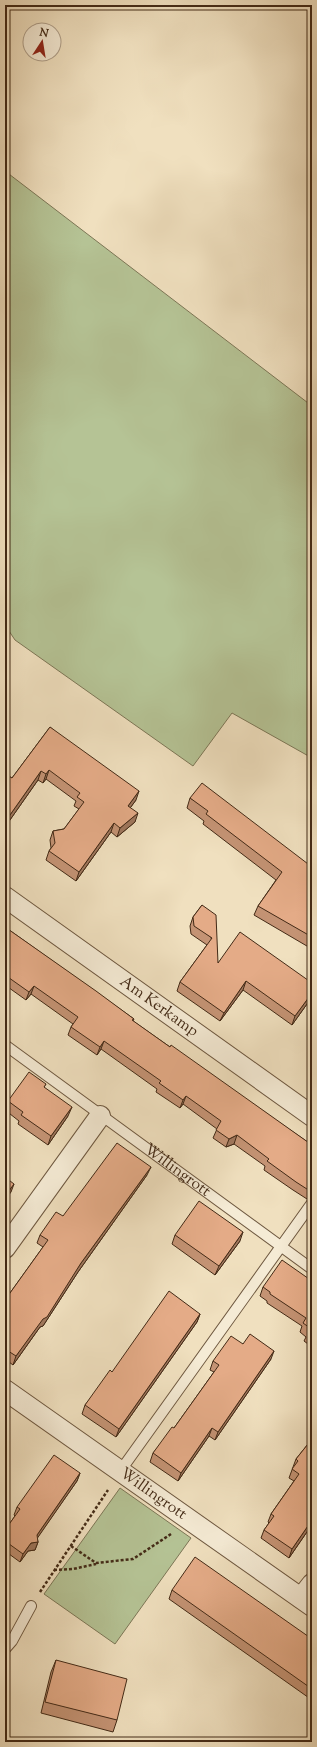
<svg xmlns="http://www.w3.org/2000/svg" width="317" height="1747" font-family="'Sorts Mill Goudy',serif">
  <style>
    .green { fill: #b5c395; stroke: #7c7656 }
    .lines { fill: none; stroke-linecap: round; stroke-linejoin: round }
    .lane-casing { stroke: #6e5840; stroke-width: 12 }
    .street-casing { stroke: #6e5840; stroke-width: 22 }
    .path { stroke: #432a16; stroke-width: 2.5; stroke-dasharray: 3 2; stroke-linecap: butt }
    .lane { stroke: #f5ebd5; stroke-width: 10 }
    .street { stroke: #f5ebd5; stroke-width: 20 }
    .wall { fill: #c49374; stroke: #432a16 }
    .shaded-wall { fill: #a0785e; stroke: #432a16 }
    .building { fill: #e4ab87; stroke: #432a16 }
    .labels { text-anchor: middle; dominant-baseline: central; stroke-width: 3.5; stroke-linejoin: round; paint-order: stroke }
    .street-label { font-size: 16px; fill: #432a16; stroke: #f5ebd5 }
  </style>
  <rect width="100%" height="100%" fill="#f0e0bf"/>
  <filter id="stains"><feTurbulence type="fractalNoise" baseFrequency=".005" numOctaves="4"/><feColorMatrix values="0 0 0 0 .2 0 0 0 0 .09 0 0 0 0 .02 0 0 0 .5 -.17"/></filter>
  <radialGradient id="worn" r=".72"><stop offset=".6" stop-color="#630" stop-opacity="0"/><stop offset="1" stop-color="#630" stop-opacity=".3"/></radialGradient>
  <!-- green -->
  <g class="green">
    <path d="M 5,171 L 312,406 L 312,758 L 232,713 L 193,766 L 15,640 L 5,625 Z"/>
    <path d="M 120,1488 L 191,1538 L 115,1644 L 44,1594 Z"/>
  </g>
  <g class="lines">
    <!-- lane casing -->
    <g class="lane-casing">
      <g id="lane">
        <path id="s1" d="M 5,1045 L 312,1269"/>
        <path d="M 121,1470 L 312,1203"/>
        <path d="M 5,1649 L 12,1641 L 31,1606"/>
      </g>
    </g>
    <!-- street casing -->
    <g class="street-casing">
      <g id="street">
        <path id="s2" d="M 5,897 L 312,1116"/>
        <path d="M 5,1248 L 100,1116"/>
        <path id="s3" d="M 5,1390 L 312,1606"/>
        <path d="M 301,1598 L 312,1584"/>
      </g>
    </g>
    <!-- path -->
    <g class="path">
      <path d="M 71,1546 L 96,1563 L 133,1559 L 171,1534"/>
      <path d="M 54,1570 L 73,1569 L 96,1564"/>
      <path d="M 40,1592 L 108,1490"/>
    </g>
    <!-- lane -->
    <use href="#lane" class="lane"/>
    <!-- street -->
    <use href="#street" class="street"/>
  </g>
  <!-- wall -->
  <g class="wall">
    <path d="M 50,727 L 136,800 L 130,808 L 135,822 L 117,837 L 111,832 L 76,881 L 46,860 L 49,851 L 51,848 L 50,840 L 53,831 L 64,829 L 79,809 L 74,806 L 76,801 L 46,779 L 43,783 L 38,780 L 5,827 L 5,774 L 12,778 Z"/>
    <path d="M 190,798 L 312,867 L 312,949 L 254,915 L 258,906 L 276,880 L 203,824 L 204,821 L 187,808 Z"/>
    <path d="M 202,905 L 218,963 L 312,983 L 312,997 L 292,1025 L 243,990 L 220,1021 L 177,991 L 180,982 L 207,945 L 191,934 L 190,926 L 193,917 Z"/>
    <path d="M 5,927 L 134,1019 L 133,1021 L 170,1047 L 312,1145 L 310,1197 L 307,1199 L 293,1190 L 264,1170 L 265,1166 L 234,1144 L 226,1147 L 213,1138 L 217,1129 L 183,1104 L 180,1108 L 156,1092 L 157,1089 L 101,1049 L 97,1055 L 68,1035 L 71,1027 L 73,1024 L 31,994 L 26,1000 L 5,985 Z"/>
    <path d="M 46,1084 L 44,1087 L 68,1116 L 48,1145 L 18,1124 L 19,1121 L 5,1110 L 8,1101 Z"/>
    <path d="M 147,1175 L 78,1272 L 43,1326 L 40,1327 L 13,1365 L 5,1359 L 5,1300 L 43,1247 L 37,1243 L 40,1235 L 63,1216 Z"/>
    <path d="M 175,1235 L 240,1241 L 215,1275 L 172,1244 Z"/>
    <path d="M 312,1281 L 312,1347 L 304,1341 L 306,1337 L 300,1332 L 302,1326 L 267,1303 L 267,1301 L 260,1296 L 263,1287 Z"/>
    <path d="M 200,1314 L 197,1322 L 116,1437 L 82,1414 L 85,1405 L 112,1372 Z"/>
    <path d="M 243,1344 L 271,1359 L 215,1440 L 209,1436 L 178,1481 L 150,1462 L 153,1453 L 174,1428 L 214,1372 L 210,1370 L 213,1361 Z"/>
    <path d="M 312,1439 L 312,1514 L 311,1515 L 312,1516 L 312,1523 L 311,1526 L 289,1558 L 261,1538 L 264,1530 L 269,1523 L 268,1522 L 271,1514 L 294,1481 L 289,1478 L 296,1459 Z"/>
    <path d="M 80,1473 L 77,1481 L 37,1538 L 38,1542 L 35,1550 L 28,1551 L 20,1562 L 5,1551 L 5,1530 L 15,1516 L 14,1515 L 17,1507 Z"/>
    <path d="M 172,1590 L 312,1643 L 312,1700 L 169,1599 Z"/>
    <path d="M 56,1660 L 117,1720 L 113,1732 L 41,1713 L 51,1672 Z"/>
  </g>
  <!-- shaded-wall -->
  <g class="shaded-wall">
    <path d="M 49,770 L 46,779 L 43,783 L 46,774 Z"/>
    <path d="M 41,771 L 38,780 L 5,827 L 5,822 Z"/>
    <path d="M 139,791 L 136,800 L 125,815 L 128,806 Z"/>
    <path d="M 138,813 L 135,822 L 117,837 L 120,828 Z"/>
    <path d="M 114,823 L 111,832 L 76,881 L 79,872 Z"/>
    <path d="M 246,981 L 243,990 L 220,1021 L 224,1013 Z"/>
    <path d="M 34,986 L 31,994 L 26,1000 L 29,992 Z"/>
    <path d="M 312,993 L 312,997 L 292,1025 L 295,1016 Z"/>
    <path d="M 104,1041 L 101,1049 L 97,1055 L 100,1047 Z"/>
    <path d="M 186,1096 L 183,1104 L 180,1108 L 183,1100 Z"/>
    <path d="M 72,1107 L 68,1116 L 48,1145 L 51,1136 Z"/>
    <path d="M 237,1135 L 234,1144 L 226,1147 L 229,1139 Z"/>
    <path d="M 151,1167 L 147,1175 L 78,1272 L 43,1326 L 40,1327 L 13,1365 L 16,1356 L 81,1263 Z"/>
    <path d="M 14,1184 L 11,1192 L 5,1200 L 5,1196 Z"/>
    <path d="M 312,1189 L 312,1197 L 310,1197 L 307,1199 L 310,1191 Z"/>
    <path d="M 243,1232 L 240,1241 L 215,1275 L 219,1266 Z"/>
    <path d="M 200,1314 L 197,1322 L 116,1437 L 119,1429 Z"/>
    <path d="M 274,1351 L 271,1359 L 215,1440 L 218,1432 Z"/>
    <path d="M 212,1428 L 209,1436 L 178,1481 L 181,1473 Z"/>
    <path d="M 80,1473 L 77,1481 L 34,1543 L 37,1535 Z"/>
    <path d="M 312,1510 L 312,1514 L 306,1522 L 309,1514 Z"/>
    <path d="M 312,1520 L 311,1526 L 289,1558 L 292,1549 Z"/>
    <path d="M 38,1542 L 35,1550 L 28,1551 L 20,1562 L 23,1554 L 31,1543 Z"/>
  </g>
  <!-- building -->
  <g class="building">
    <path d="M 50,727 L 139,791 L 128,806 L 138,813 L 120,828 L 114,823 L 79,872 L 49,851 L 55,843 L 53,831 L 64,829 L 84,802 L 77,797 L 80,793 L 49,770 L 46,774 L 41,771 L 5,822 L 5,774 L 12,778 Z"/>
    <path d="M 202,783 L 312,867 L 312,937 L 258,906 L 282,872 L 206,814 L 208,811 L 190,798 Z"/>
    <path d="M 202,905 L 216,915 L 218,963 L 240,932 L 312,983 L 312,993 L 295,1016 L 246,981 L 224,1013 L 180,982 L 212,938 L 194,926 L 193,917 Z"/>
    <path d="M 5,927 L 96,991 L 134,1019 L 132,1020 L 170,1047 L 171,1045 L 312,1145 L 312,1189 L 310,1191 L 296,1182 L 267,1161 L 269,1159 L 237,1135 L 229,1139 L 216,1130 L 221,1121 L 186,1096 L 183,1100 L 159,1083 L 161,1081 L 104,1041 L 100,1047 L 71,1027 L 78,1017 L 34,986 L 29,992 L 5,975 Z"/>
    <path d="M 29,1072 L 46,1084 L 44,1087 L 72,1107 L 51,1136 L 21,1115 L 23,1112 L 8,1101 Z"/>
    <path d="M 117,1143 L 151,1167 L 81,1263 L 47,1317 L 43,1319 L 16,1356 L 5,1349 L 5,1300 L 48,1240 L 40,1235 L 56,1212 L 63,1216 Z"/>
    <path d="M 5,1177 L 14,1184 L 5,1196 Z"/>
    <path d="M 199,1201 L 243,1232 L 219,1266 L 175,1235 Z"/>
    <path d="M 282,1260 L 312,1281 L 312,1336 L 308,1333 L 310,1328 L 303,1323 L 306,1318 L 270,1294 L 270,1292 L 263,1287 Z"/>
    <path d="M 169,1291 L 200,1314 L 119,1429 L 85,1405 L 110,1370 L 112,1372 Z"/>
    <path d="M 250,1334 L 274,1351 L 218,1432 L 212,1428 L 181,1473 L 153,1453 L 172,1427 L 174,1428 L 219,1365 L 213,1361 L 231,1336 L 243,1344 Z"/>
    <path d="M 312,1439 L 312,1510 L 309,1514 L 312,1516 L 312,1520 L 292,1549 L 264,1530 L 274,1516 L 271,1514 L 299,1474 L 292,1469 L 298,1461 L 296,1459 Z"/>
    <path d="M 54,1455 L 80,1473 L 37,1535 L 38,1542 L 31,1543 L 23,1554 L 5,1541 L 5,1530 L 20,1509 L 17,1507 Z"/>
    <path d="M 195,1557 L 312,1639 L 310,1642 L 312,1643 L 312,1689 L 172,1590 Z"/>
    <path d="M 56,1660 L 127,1679 L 117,1720 L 45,1702 Z"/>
  </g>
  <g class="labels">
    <!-- street labels -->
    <g class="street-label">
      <text stroke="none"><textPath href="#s2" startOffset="189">Am Kerkamp</textPath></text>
      <text stroke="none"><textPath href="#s1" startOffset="213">Willingrott</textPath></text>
      <text stroke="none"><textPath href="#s3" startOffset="181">Willingrott</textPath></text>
    </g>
  </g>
  <!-- margin -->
  <rect width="317" height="1747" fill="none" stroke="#f0e0bf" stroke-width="20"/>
  <rect x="6" y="6" width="305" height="1735" fill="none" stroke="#432a16" stroke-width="2"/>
  <rect x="10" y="10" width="297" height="1727" fill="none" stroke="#432a16"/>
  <!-- north arrow -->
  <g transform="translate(42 42) rotate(12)"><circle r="19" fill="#f5ebd5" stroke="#ae9e89"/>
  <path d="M0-3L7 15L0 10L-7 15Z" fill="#8f2418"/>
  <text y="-6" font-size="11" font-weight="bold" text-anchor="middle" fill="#432a16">N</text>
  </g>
  <rect width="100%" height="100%" filter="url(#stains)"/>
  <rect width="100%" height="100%" fill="url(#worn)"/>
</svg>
